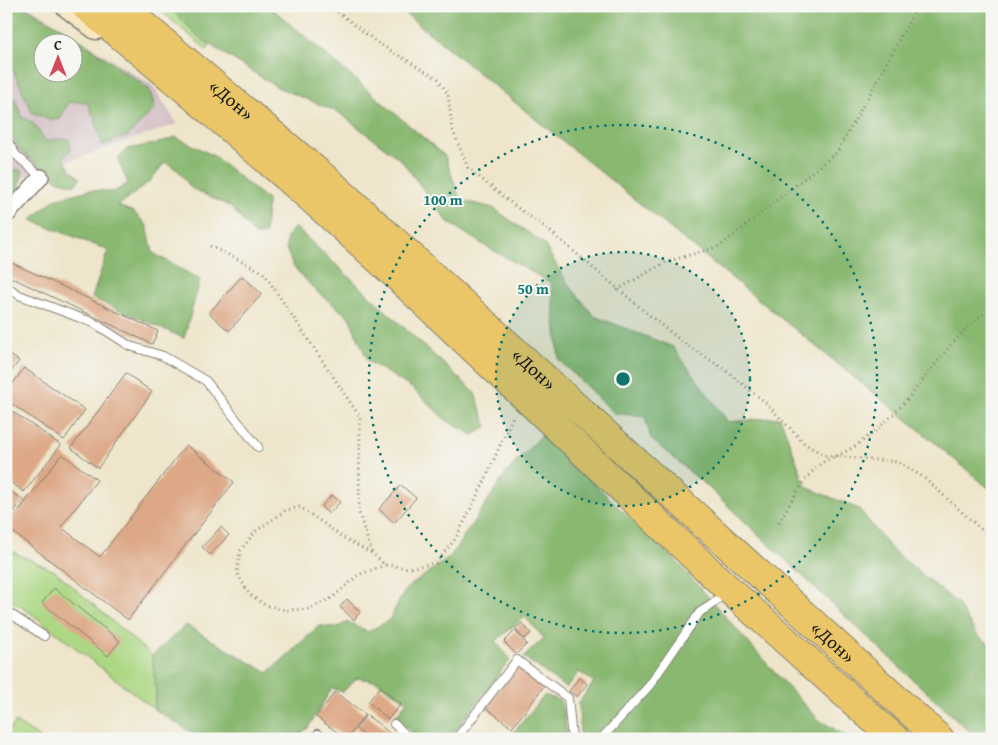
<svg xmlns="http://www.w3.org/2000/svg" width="998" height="745" font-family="'Gentium Book Plus',serif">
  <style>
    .industrial { fill: #d2bec3; fill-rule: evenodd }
    .green { fill: #acd783; stroke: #647a50 }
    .forest { fill: #89b871; stroke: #526a46; fill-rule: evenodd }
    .building { fill: #dda886 }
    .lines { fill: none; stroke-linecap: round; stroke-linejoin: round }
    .lane-casing { stroke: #858073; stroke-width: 10 }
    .street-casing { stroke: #858073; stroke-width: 18 }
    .secondary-casing { stroke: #858073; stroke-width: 25 }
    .highway-casing { stroke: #858073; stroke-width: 30 }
    .path { stroke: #858073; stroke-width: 3; stroke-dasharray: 1 4; stroke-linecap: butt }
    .lane { stroke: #fff; stroke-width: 8 }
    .street { stroke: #fff; stroke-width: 15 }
    .secondary { stroke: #f7e8c3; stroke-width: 22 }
    .highway { stroke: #eac669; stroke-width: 28 }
    .ring { fill: none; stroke: #0f766e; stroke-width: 2.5; stroke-dasharray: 2.5 5 }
    .labels { text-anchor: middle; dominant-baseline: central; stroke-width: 4; stroke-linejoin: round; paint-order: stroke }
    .street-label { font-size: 19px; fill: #1c1c1c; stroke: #f6f6f2 }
    .centre { fill: #0f766e; stroke: #f6f6f2; stroke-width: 2.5 }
    .ring-label { font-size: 15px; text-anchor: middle; font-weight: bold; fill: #0f766e; stroke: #f6f6f2; stroke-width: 4; stroke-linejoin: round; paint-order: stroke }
  </style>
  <rect width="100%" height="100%" fill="#f6f6f2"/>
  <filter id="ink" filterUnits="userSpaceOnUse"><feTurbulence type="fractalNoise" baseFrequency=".02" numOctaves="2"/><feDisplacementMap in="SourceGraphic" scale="10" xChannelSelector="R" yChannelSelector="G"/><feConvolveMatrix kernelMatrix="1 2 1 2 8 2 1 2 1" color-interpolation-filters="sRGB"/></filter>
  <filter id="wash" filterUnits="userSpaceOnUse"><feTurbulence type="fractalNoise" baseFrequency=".0096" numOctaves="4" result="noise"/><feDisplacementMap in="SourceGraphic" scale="20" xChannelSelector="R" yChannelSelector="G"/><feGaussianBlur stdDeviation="1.12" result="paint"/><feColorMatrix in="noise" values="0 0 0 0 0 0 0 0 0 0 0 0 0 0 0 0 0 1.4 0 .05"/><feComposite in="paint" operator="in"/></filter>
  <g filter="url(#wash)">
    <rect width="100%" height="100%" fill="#eee5ca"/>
    <!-- industrial -->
    <path class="industrial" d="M 6,6 L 28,6 L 153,86 L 177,124 L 25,176 L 6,199 ZM 42,42 L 72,42 L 72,72 L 42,72 Z"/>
    <!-- green -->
    <g class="green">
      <path d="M 155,6 L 233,6 L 207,50 Z"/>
      <path d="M 6,549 L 55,571 L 152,656 L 156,692 L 154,709 L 32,614 L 6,597 Z"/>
      <path d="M 16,722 L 41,739 L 6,739 L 6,734 Z"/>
    </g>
    <!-- forest -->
    <g class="forest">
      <path d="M 6,6 L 23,6 L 66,30 L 149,89 L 155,108 L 128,136 L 102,145 L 95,120 L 87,102 L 69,102 L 60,119 L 49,120 L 32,112 L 10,63 L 6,65 ZM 72,42 L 72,72 L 42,72 L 42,42 Z"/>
      <path d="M 168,6 L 269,6 L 445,156 L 460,200 L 493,208 L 544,244 L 566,281 L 594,316 L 673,347 L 728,422 L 780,417 L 806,487 L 859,509 L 891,549 L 957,603 L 977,635 L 992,646 L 992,739 L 978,739 L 909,676 L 708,487 L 651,439 L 645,417 L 614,413 L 559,360 L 551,283 L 482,244 L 448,222 L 401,160 L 338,112 L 277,87 L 201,39 Z"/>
      <path d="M 396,6 L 992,6 L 992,491 L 923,433 Z"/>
      <path d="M 6,94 L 15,99 L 22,117 L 33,123 L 46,141 L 58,139 L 69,139 L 71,150 L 63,157 L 70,169 L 80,178 L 75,185 L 59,181 L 21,151 L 6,127 Z"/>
      <path d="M 176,137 L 214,156 L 267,200 L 265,234 L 255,235 L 231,207 L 191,188 L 179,171 L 165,162 L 150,181 L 118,206 L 134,212 L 147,226 L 153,253 L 200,280 L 184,338 L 92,298 L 108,250 L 31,220 L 55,199 L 89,190 L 114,192 L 128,183 L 118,160 L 127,149 L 155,144 Z"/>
      <path d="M 17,169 L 23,172 L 17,191 L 6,204 L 6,177 Z"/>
      <path d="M 295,227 L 475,393 L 487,427 L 473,435 L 446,420 L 412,388 L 368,361 L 349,317 L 316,291 L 293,266 L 286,248 L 287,236 Z"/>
      <path d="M 542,435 L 679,564 L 784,683 L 819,720 L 851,739 L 580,739 L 579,702 L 594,682 L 579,672 L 566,688 L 524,657 L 544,638 L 525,617 L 495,641 L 510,659 L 449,739 L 411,739 L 412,731 L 395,718 L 407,701 L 376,681 L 357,678 L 343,692 L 332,688 L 308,728 L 294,739 L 226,739 L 197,736 L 154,709 L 156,692 L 152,656 L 186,625 L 268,673 L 319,626 L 338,627 L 348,622 L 368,632 L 389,620 L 406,589 L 450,557 L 507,472 Z"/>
      <path d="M 545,695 L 560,701 L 564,713 L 567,739 L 494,739 L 495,736 L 512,734 Z"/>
    </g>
    <g id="blocks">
      <!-- building -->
      <g class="building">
        <path d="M 12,263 L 158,331 L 152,344 L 6,275 Z"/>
        <path d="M 242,276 L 262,294 L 229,331 L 209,313 Z"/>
        <path d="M 6,352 L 19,361 L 6,378 Z"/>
        <path d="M 24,368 L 85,410 L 64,440 L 6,400 L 6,393 Z"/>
        <path d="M 126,373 L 152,392 L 98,468 L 71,448 Z"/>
        <path d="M 6,407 L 61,445 L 24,492 L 6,479 Z"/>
        <path d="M 186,445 L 234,482 L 128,620 L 6,527 L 62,454 L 97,480 L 61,527 L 100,557 Z"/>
        <path d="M 401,485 L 416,498 L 394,523 L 379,509 Z"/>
        <path d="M 6,488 L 23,500 L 6,521 Z"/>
        <path d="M 332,495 L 340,502 L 329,514 L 321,507 Z"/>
        <path d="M 221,527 L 229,535 L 210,555 L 202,547 Z"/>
        <path d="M 54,588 L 120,641 L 108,656 L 42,603 Z"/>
        <path d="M 347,599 L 360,612 L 354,620 L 340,607 Z"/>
        <path d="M 522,623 L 531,633 L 524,639 L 515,629 Z"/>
        <path d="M 515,631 L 527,644 L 516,654 L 504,642 Z"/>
        <path d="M 518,666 L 544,686 L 512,728 L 485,707 Z"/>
        <path d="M 579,678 L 587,684 L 577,697 L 569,691 Z"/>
        <path d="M 380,687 L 401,704 L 388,719 L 368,702 Z"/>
        <path d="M 335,692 L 365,714 L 347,739 L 316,717 Z"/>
        <path d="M 366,715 L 380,725 L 396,739 L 369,739 L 356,729 Z"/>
      </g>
    </g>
  </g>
  <g filter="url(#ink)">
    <use href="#blocks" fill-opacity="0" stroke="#858073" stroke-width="1"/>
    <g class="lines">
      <!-- lane casing -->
      <g class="lane-casing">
        <g id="lane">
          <path d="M 6,139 L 16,155 L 41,177"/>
          <path d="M 6,286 L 19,295 L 94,323 L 130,346 L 163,356 L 206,381 L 258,447"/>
          <path d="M 6,611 L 44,636"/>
          <path d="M 394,724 L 404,733 L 403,739"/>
          <path d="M 312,739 L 318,734 L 325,739"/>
          <path d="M 456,739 L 517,660 L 568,698 L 572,739"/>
          <path d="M 601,739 L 649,686 L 700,612 L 714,603 L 724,592"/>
        </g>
      </g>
      <!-- street casing -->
      <g class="street-casing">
        <path id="street" d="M 6,216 L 41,177"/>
      </g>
      <!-- secondary casing -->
      <g class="secondary-casing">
        <path id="secondary" d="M 67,6 L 96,28"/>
      </g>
      <!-- highway casing -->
      <g class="highway-casing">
        <g id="highway">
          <path d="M 85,6 L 186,90 L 307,195 L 389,269 L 724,585 L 895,739"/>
          <path id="s1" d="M 121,6 L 333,185 L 940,739"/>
        </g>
      </g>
      <!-- path -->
      <g class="path">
        <path d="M 330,6 L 378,43 L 438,79 L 448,94 L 452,128 L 468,168 L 515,206 L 546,228 L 649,315 L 684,343 L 725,370 L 765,402 L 805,444 L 824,455 L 898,462 L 923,477 L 992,539"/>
        <path d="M 210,246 L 263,272 L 360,417 L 359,513 L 372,553 L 385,565 L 409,568 L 436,563 L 456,538 L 485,480 L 513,416"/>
        <path d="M 617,290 L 666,262 L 720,246 L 837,152 L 882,72 L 917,6"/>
        <path d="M 779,522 C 791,503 801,481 818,466 C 825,459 836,457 845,452 C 858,445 872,434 882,425 C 923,389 946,338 992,308"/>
        <path d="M 371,553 L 347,540 L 300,507 L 286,510 L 256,531 L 240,551 L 237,573 L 249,594 L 265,605 L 286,610 L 308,609 L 332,598 L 358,575 L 385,565"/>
      </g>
      <!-- lane -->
      <use href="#lane" class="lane"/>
      <!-- street -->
      <use href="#street" class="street"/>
      <!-- secondary -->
      <use href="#secondary" class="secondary"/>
      <!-- highway -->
      <use href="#highway" class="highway"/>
    </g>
  </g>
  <!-- distance rings -->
  <circle cx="623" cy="379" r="127" fill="#0f766e" fill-opacity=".12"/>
  <g class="ring">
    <circle cx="623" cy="379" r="127"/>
    <circle cx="623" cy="379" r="254"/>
  </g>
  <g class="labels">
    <!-- street labels -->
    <g class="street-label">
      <text stroke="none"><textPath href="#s1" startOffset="145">«Дон»</textPath></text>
      <text stroke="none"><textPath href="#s1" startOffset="550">«Дон»</textPath></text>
      <text stroke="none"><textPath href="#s1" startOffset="955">«Дон»</textPath></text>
    </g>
  </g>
  <circle cx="623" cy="379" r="8" class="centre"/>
  <g class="ring-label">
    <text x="443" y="205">100 m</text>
    <text x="533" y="294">50 m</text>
  </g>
  <!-- margin -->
  <rect width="998" height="745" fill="none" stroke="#f6f6f2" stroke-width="25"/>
  <!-- north arrow -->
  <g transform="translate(58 58)"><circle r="24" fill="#f6f6f2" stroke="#9f9f9c"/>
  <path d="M0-4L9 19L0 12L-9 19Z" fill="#d1495b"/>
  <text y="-8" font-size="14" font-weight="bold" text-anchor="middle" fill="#1c1c1c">С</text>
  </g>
</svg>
